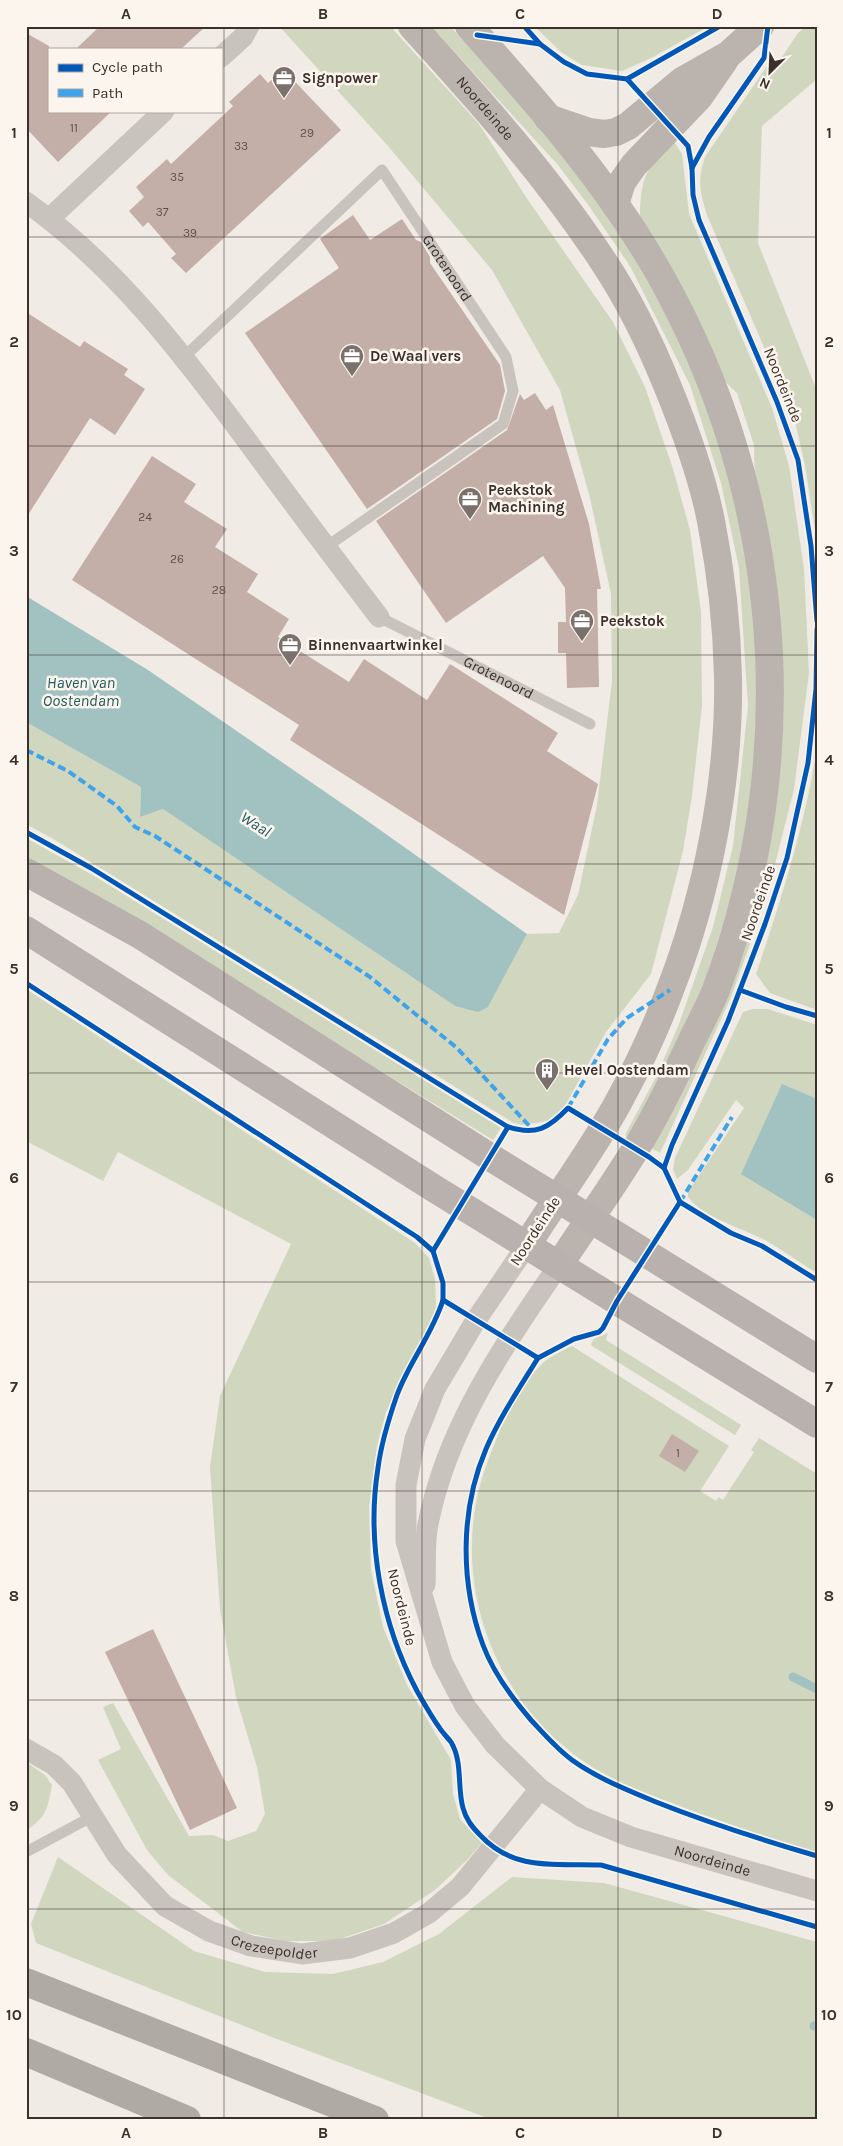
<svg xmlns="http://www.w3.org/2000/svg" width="843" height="2146" font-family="Karla,sans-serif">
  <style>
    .green { fill: #d1d6bf }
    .water { fill: #a1c2c1 }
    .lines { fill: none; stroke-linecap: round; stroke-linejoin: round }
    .stream { stroke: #a1c2c1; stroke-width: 9 }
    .building { fill: #c3afa7 }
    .lane { stroke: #c9c3be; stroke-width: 11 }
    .street { stroke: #c9c3be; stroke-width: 21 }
    .secondary { stroke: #bab3ae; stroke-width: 28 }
    .primary { stroke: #b8b1ad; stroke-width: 28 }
    .highway { stroke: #afaaa4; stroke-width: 28 }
    .quiet { stroke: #3fa3eb; stroke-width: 4; stroke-dasharray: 8 4; stroke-linecap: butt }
    .cycleway-casing { stroke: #fbf5ee; stroke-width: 8 }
    .cycleway { stroke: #0057b8; stroke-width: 5 }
    .grid { fill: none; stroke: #3b302b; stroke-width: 1; stroke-opacity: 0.55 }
    .labels { text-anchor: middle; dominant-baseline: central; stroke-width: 5; stroke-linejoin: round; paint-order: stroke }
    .number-label { font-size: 12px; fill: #5d504a }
    .poi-label { font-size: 15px; font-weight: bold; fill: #3b302b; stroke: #fbf5ee; text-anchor: start }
    .street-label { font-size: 15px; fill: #3b302b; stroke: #fbf5ee }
    .water-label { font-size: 16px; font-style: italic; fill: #1f5a5e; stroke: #fbf5ee }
    .neatline { fill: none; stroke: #3b302b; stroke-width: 2 }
    .grid-label { font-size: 16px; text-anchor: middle; font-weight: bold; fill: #3b302b }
  </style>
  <rect width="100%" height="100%" fill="#f0ebe5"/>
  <!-- green -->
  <g class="green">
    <path d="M 279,26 L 390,26 L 479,124 L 528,200 L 613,322 L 645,387 L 673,469 L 690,530 L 701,612 L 702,706 L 692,796 L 683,851 L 651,974 L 606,1032 L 563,1109 L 547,1121 L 522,1125 L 512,1122 L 55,840 L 26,824 L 26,722 L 141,787 L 140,817 L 163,809 L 455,1006 L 488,1007 L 527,934 L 559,933 L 578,895 L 597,805 L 612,681 L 611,594 L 590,498 L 560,390 L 492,270 L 388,146 Z"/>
    <path d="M 431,26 L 450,26 L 591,183 L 700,374 L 752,557 L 763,703 L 750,838 L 691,1027 L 632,1139 L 625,1135 L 656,1077 L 679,1024 L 713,927 L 733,846 L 748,706 L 739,568 L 721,483 L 690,385 L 630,266 L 589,206 L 558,165 Z"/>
    <path d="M 534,26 L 709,26 L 651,58 L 622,71 L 582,65 L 561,52 Z"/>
    <path d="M 806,26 L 817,26 L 817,79 L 762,126 L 758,243 L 817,391 L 817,544 L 805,465 L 794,417 L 707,215 C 700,193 697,180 705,157 L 771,60 L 778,63 L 798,33 Z"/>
    <path d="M 672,138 L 682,154 L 689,214 L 772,408 L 789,466 L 804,569 L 809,673 L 794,789 L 766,900 L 731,997 L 660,1153 L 649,1147 L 774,776 L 755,495 L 754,445 L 737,393 L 715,372 L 640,217 C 640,178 647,168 672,138 Z"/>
    <path d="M 817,748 L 817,1010 L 770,993 L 756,974 C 781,900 805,825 817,748 Z"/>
    <path d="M 26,838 L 96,877 L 501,1128 L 493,1140 L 96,896 L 26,858 Z"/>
    <path d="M 26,989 L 415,1243 L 429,1258 L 435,1280 L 436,1311 L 435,1318 L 386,1412 L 377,1446 L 369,1507 L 371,1570 L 383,1627 L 407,1685 L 451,1760 L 453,1794 L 460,1819 L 482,1843 L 467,1860 L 435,1890 L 384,1924 L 334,1941 L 285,1941 L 243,1932 L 168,1875 L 147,1850 L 98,1760 L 121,1749 L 103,1707 L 113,1703 L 189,1836 L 213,1835 L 228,1841 L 256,1831 L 265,1814 L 257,1767 L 236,1697 L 220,1609 L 210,1467 L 220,1396 L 291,1244 L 118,1152 L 103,1181 L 26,1141 Z"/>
    <path d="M 753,1009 L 768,1009 L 817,1025 L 817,1099 L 782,1085 L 817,1220 L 817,1273 C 800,1263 783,1250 765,1240 C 740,1227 706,1219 688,1197 L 688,1192 L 744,1108 L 736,1100 L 688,1170 L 677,1179 L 673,1169 L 675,1158 L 743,1012 Z"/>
    <path d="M 608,1333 L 606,1340 L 741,1425 L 735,1435 L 592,1346 L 591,1344 L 594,1339 Z"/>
    <path d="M 572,1346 L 729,1446 L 700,1491 L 716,1501 L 719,1497 L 723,1500 L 754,1452 L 751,1450 L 759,1438 L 817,1474 L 817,1852 C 770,1839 723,1822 677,1805 C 649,1794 620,1784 594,1768 C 494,1707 447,1580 485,1469 C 497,1435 517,1387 543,1363 C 552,1355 562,1351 572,1346 Z"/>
    <path d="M 26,1762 L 45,1775 L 52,1785 C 47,1810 47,1816 26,1831 Z"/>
    <path d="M 58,1857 L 194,1951 L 265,1972 L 333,1974 L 383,1962 L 439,1934 L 512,1877 L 604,1883 L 817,1942 L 817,2120 L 493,2120 L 269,2036 L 36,1943 L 31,1924 Z"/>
  </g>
  <!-- water -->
  <g class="water">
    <path d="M 26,596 L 148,670 L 366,820 L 527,934 L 488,1007 L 478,1012 L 455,1006 L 163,809 L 140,817 L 141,787 L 26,722 Z"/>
    <path d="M 782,1084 L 817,1099 L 817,1220 L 741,1174 Z"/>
  </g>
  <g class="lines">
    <!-- stream -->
    <g class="stream">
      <path d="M 793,1677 L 817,1689"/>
      <path d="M 814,2026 L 817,2026"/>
    </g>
  </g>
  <!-- building -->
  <g class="building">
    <path d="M 100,26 L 206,26 L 181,49 L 76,49 Z"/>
    <path d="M 26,33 L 49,46 L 49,111 L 112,111 L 58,162 L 26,128 Z"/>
    <path d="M 283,69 L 341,130 L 186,273 L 171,258 L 176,254 L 148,222 L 143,227 L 129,211 L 144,197 L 136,187 L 167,159 L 171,164 L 233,106 L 229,102 L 260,74 L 268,83 Z"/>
    <path d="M 353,215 L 370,240 L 402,219 L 416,240 L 421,242 L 430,257 L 430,263 L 500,365 L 505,391 L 497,419 L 367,509 L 245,333 L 339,268 L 320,239 Z"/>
    <path d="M 26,312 L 80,347 L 84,341 L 128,369 L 124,375 L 145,389 L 115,435 L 90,418 L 26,518 Z"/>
    <path d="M 535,393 L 546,410 L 553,405 L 589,524 L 601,589 L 597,589 L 599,687 L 567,688 L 566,653 L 558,653 L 558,622 L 566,622 L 565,588 L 543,556 L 446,623 L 376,521 L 507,430 L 520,394 L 524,400 Z"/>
    <path d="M 152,456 L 196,484 L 184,502 L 227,529 L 215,547 L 258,574 L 247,592 L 289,619 L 278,637 L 349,682 L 364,659 L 427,700 L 450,664 L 558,733 L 547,751 L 598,784 L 564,915 L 290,740 L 299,725 L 72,580 Z"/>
    <path d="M 672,1434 L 699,1451 L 685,1472 L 659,1456 Z"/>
    <path d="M 153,1629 L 237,1808 L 190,1830 L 105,1652 Z"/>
  </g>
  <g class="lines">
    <!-- lane -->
    <g class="lane">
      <path id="s1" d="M 184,357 L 382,170 L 506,357 L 513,391 L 503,424 L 326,547"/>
      <path id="s2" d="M 379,617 L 590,724"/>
      <path d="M 26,1852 L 93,1816"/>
    </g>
    <!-- street -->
    <g class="street">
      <path d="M 221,57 L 243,37 L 249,26"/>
      <path d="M 26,202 C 115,265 181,352 245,438 C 289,498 334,558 379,617"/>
      <path d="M 49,219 L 164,111"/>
      <path id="s3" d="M 527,1245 L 476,1320 L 435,1389 L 415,1439 L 406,1485 L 406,1541 L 442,1662 L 465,1706 L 495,1745 L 540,1789 L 582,1817 L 631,1837 L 817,1891"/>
      <path d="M 425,1585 C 426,1565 424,1543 428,1524 C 447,1427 504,1345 559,1265"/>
      <path id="s4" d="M 26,1749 L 54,1765 L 72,1783 L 117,1855 L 165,1906 L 209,1931 L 251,1946 L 302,1954 L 350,1948 L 394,1933 L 429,1913 L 460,1887 L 540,1789"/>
    </g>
    <!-- secondary -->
    <g class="secondary">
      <path id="s5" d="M 412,26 C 481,102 549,178 605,264 C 630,302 650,343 667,385 C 685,429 702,475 711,521 C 721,572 727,625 728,677 C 730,779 707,895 670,990 C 656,1028 638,1066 619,1101 C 592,1151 557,1197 527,1245"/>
      <path d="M 469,26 C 531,96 595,168 644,248 C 781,471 808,745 716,990 C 709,1007 700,1024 692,1040 C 675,1077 657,1115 635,1150 C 611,1189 584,1227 559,1265"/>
      <path d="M 548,118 L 589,132 L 604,134 L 616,132 L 628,126 L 682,81 L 728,55 L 760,26"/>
      <path d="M 615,204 L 622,182 L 634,165 L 699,97 L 724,61"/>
    </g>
    <!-- primary -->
    <g class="primary">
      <path d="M 26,872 L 140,935 L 490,1157 L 817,1359"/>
      <path d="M 26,930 L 435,1189 L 817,1424"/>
    </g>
    <!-- highway -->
    <g class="highway">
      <path d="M 26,1982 L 375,2120"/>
      <path d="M 26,2052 L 187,2120"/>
    </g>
    <!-- quiet -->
    <g class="quiet">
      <path d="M 26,750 L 68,771 L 117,806 L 135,827 L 155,836 L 370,977 L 457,1048 L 534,1131"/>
      <path d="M 568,1108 L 608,1039 L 627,1018 L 670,990"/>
      <path d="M 680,1202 L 732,1117"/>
    </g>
    <!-- cycleway casing -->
    <g class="cycleway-casing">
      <g id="cycleway">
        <path d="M 524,26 L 540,44 L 564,62 L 587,74 L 627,79 L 720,26"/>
        <path d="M 477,35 L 540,44"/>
        <path d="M 627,79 L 688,146 L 692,168 L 693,195 L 699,220 L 777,402 L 798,460 L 811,546 L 817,621"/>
        <path d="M 692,168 L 709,137 L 764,58 L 768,26"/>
        <path d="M 26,832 L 91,868 L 508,1127 C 536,1136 549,1128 568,1108 L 649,1157 L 664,1168 L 680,1202 L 731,1233 L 762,1246 L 817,1280"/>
        <path d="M 26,983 L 417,1237 L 433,1251 L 443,1283 L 443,1300 L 538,1358 L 574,1339 L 599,1332 L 603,1328 L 617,1301 L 680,1202"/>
        <path d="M 740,990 L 786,1007 L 817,1016"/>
        <path d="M 664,1168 L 672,1145 L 728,1021 L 765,924 L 787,858 L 808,763 L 816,689 L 817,629"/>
        <path d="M 433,1251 L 508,1127"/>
        <path d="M 443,1300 C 432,1335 409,1362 397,1395 C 389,1418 381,1444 378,1468 C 366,1543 382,1625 417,1691 C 424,1703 431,1716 439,1727 C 442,1732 447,1737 451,1742 C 463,1762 457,1787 463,1808 C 466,1820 473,1828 481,1836 C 515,1872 557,1863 601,1865 L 817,1927"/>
        <path d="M 538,1358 C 520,1387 500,1417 486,1449 C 460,1510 460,1583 483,1645 C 493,1672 512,1698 531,1720 C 544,1734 557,1749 572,1760 C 597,1778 627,1790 656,1802 C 709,1823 762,1840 817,1856"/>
      </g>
    </g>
    <!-- cycleway -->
    <use href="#cycleway" class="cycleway"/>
  </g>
  <!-- grid -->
  <path class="grid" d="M 224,26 L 224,2120M 422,26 L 422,2120M 618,26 L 618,2120M 26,237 L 817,237M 26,446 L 817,446M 26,655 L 817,655M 26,864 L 817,864M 26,1073 L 817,1073M 26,1282 L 817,1282M 26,1491 L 817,1491M 26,1700 L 817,1700M 26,1909 L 817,1909"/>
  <!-- icons -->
  <defs>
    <g id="office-pin" transform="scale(1.25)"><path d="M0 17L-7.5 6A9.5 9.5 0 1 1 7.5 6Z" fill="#7a716c" stroke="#fbf5ee"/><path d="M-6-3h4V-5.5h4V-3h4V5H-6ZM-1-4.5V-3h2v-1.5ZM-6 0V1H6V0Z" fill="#fff"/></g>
    <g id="building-pin" transform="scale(1.25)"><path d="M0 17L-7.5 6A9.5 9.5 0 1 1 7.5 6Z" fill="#7a716c" stroke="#fbf5ee"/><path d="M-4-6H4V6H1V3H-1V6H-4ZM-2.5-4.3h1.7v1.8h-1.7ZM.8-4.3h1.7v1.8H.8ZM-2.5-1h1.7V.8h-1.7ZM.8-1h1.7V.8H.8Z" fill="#fff"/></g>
  </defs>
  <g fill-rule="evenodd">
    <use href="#office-pin" x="284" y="78"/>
    <use href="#office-pin" x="352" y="356"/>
    <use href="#office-pin" x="470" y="499"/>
    <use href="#office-pin" x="582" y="621"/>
    <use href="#office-pin" x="290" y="645"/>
    <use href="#building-pin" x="547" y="1070"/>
  </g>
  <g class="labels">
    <!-- number labels -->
    <g class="number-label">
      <text x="74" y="128">11</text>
      <text x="307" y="133">29</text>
      <text x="241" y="146">33</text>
      <text x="177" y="177">35</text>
      <text x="162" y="212">37</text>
      <text x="190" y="233">39</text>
      <text x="145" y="517">24</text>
      <text x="177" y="559">26</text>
      <text x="219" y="590">28</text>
      <text x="678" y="1453">1</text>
    </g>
    <!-- poi labels -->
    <g class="poi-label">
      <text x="302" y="78">Signpower</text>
      <text x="370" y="356">De Waal vers</text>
      <text x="488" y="490">Peekstok<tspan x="488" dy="17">Machining</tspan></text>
      <text x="600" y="621">Peekstok</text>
      <text x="308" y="645">Binnenvaartwinkel</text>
      <text x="564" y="1070">Hevel Oostendam</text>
    </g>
    <!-- street labels -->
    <g class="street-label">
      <text stroke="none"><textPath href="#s5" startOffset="110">Noordeinde</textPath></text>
      <text stroke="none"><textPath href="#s1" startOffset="390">Grotenoord</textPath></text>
      <text transform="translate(783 385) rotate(68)">Noordeinde</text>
      <text stroke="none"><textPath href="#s2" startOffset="134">Grotenoord</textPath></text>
      <text transform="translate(758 903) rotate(-71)">Noordeinde</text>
      <text transform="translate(535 1231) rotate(-57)">Noordeinde</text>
      <text transform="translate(402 1607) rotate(76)">Noordeinde</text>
      <text stroke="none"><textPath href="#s3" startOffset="804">Noordeinde</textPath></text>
      <text stroke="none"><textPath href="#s4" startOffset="331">Crezeepolder</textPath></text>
    </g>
    <!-- water labels -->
    <g class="water-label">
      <text x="81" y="682">Haven van<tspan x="81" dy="18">Oostendam</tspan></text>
      <text transform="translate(256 824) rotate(33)">Waal</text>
    </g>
  </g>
  <!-- border -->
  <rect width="843" height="2146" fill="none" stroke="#fbf5ee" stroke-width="55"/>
  <!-- legend -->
  <rect x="48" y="48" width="175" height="65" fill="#fbf5ee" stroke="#aea6a0"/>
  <rect x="58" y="64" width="25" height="8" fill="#0057b8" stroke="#aea6a0"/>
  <text x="92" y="72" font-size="15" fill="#3b302b">Cycle path</text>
  <rect x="58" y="89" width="25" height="8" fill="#3fa3eb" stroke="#aea6a0"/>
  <text x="92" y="98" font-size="15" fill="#3b302b">Path</text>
  <!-- north arrow -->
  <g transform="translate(770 72) rotate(204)" stroke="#fbf5ee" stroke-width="4" paint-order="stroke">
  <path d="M0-4L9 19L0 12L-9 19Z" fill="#3b302b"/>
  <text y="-8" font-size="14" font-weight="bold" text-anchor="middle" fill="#3b302b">N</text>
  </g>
  <rect x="28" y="28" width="788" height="2090" class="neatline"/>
  <g class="grid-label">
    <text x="126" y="19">A</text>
    <text x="323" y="19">B</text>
    <text x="520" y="19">C</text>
    <text x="717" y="19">D</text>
    <text x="14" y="138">1</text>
    <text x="829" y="138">1</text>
    <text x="14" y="347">2</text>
    <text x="829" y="347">2</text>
    <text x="14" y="556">3</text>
    <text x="829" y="556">3</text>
    <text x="14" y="765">4</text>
    <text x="829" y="765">4</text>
    <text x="14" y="974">5</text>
    <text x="829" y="974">5</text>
    <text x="14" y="1183">6</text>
    <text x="829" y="1183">6</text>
    <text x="14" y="1392">7</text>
    <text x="829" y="1392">7</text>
    <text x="14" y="1601">8</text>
    <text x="829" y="1601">8</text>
    <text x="14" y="1811">9</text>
    <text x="829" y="1811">9</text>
    <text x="14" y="2020">10</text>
    <text x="829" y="2020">10</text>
    <text x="126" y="2138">A</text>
    <text x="323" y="2138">B</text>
    <text x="520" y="2138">C</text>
    <text x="717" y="2138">D</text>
  </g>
</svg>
